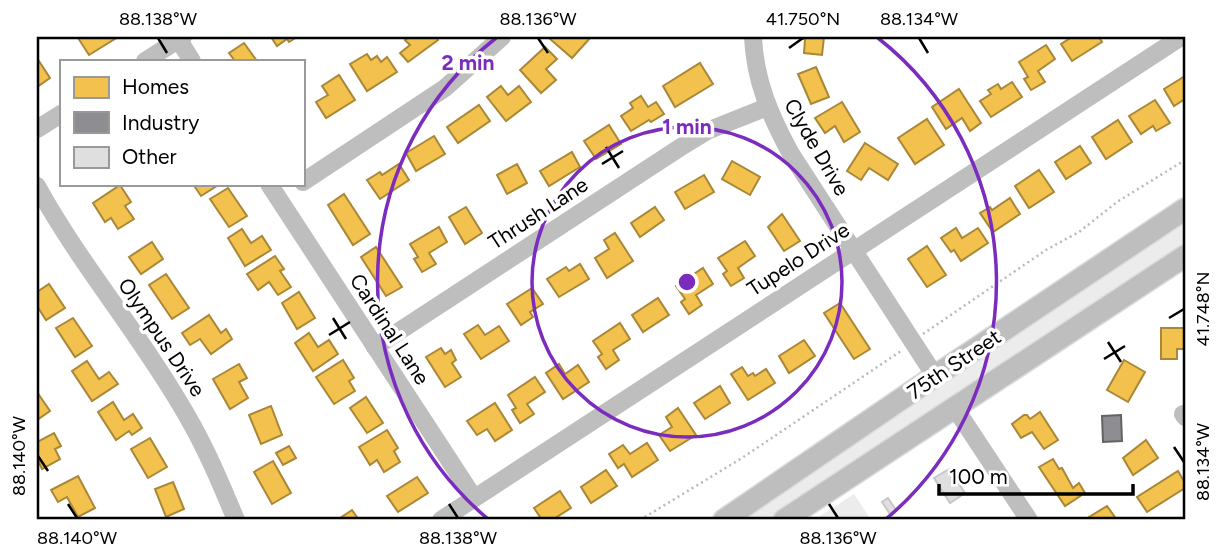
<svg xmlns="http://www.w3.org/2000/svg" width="1222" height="557" font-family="Figtree,sans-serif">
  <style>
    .green { fill: #ececec }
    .homes { fill: #f2c14e; stroke: #a98737; stroke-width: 2 }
    .industry { fill: #8d8d92; stroke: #636366; stroke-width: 2 }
    .building { fill: #dfdfdf; stroke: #c7c7c7; stroke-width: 2 }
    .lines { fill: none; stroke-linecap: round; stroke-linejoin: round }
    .major-casing { stroke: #dbdbdb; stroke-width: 24 }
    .path { stroke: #b9b9b9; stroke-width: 2.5; stroke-dasharray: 2 3.5; stroke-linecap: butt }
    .minor { stroke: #bebebe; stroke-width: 18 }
    .major { stroke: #bebebe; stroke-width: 21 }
    .ticks { fill: none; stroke: #000; stroke-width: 2.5 }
    .ring { fill: none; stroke: #7b2cbf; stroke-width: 3.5 }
    .labels { text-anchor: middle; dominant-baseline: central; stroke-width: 7; stroke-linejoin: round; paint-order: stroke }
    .street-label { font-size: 21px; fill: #000; stroke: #fff }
    .centre { fill: #7b2cbf; stroke: #fff; stroke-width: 3.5 }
    .ring-label { font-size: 21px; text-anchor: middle; font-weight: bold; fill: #7b2cbf; stroke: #fff; stroke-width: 7; stroke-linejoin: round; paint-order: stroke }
    .neatline { fill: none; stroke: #000; stroke-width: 2.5 }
    .ticks-label { font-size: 18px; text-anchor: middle; fill: #000 }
  </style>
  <rect width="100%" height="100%" fill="#fff"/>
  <!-- green -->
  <g class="green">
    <path d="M 1185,223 L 1185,244 L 770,520 L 738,520 Z"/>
    <path d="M 854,494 L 871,520 L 814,520 Z"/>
  </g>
  <!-- homes -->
  <g class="homes">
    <path d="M 80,37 L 118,37 L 89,55 L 78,38 Z"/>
    <path d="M 271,37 L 297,37 L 289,42 L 287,39 L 277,46 Z"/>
    <path d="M 409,37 L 436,37 L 438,40 L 408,62 L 400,53 L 410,45 L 405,40 Z"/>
    <path d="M 551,37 L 591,37 L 572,58 L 549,38 Z"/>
    <path d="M 792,37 L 824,37 L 822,55 L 804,53 L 805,39 Z"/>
    <path d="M 1072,37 L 1099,37 L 1102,42 L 1072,61 L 1061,44 Z"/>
    <path d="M 244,43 L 257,61 L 235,61 L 229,53 Z"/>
    <path d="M 1046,45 L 1055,59 L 1038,71 L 1045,82 L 1031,90 L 1024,79 L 1028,77 L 1019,62 Z"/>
    <path d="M 545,47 L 557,59 L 546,69 L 556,80 L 541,93 L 520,70 Z"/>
    <path d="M 367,54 L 371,60 L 377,56 L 381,62 L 387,57 L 397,72 L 367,91 L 350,64 Z"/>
    <path d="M 37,58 L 50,78 L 37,87 Z"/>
    <path d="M 700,63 L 713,84 L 675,107 L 663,86 Z"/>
    <path d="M 816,67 L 829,97 L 811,104 L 798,74 Z"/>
    <path d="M 339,75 L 355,100 L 326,118 L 316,102 L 328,95 L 322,86 Z"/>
    <path d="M 1185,76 L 1185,99 L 1174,106 L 1164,89 Z"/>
    <path d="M 1012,82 L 1022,97 L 991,117 L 980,101 L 991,94 L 988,90 L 998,84 L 1001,89 Z"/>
    <path d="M 501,86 L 508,95 L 519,86 L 531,102 L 506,121 L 487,97 Z"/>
    <path d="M 959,89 L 981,123 L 970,131 L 962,118 L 946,129 L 932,107 Z"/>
    <path d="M 641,96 L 648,107 L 656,102 L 664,114 L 651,122 L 649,120 L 631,131 L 621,116 L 633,108 L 630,103 Z"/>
    <path d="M 1155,100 L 1170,123 L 1156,131 L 1153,126 L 1141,134 L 1129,116 Z"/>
    <path d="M 842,102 L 860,132 L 844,142 L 835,126 L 825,133 L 815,118 Z"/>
    <path d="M 479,105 L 490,121 L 458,143 L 447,127 Z"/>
    <path d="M 927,119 L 944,145 L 915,164 L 898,138 Z"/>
    <path d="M 1118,120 L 1132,142 L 1106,159 L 1092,137 Z"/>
    <path d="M 609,125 L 621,144 L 596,159 L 584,141 Z"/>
    <path d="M 434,136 L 445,154 L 416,171 L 406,153 Z"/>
    <path d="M 865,143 L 898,164 L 888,180 L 869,168 L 861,180 L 847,171 Z"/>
    <path d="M 1080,146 L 1091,163 L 1066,179 L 1055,162 Z"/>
    <path d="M 572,152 L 580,167 L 549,186 L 540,171 Z"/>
    <path d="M 732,161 L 760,177 L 750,195 L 722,179 Z"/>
    <path d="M 399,164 L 409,180 L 380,199 L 367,180 L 380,172 L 382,175 Z"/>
    <path d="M 517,164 L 527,183 L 507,194 L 497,175 Z"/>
    <path d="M 1039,170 L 1054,192 L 1029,208 L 1015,186 Z"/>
    <path d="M 704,175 L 714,192 L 685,209 L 675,192 Z"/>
    <path d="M 193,184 L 220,184 L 201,196 Z"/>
    <path d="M 120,185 L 131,202 L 125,206 L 134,219 L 118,229 L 111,218 L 105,222 L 93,203 Z"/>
    <path d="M 228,188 L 247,216 L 229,227 L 210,199 Z"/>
    <path d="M 344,194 L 370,234 L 353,245 L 328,205 Z"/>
    <path d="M 1010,198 L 1020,214 L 993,232 L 980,213 L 990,207 L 992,210 Z"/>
    <path d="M 466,207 L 482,233 L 465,244 L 449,217 Z"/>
    <path d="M 655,207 L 664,220 L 640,237 L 631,223 Z"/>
    <path d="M 782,214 L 800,241 L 784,251 L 768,227 Z"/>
    <path d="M 439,227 L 447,242 L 429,253 L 436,264 L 422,272 L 414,259 L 418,257 L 410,244 Z"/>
    <path d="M 956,228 L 962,238 L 978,228 L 988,243 L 961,261 L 954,250 L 951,252 L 941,238 Z"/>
    <path d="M 242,229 L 251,243 L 262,236 L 271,250 L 245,266 L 228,238 Z"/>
    <path d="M 615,233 L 633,261 L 607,278 L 595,258 L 609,249 L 604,240 Z"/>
    <path d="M 745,241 L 755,256 L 738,268 L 744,278 L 731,286 L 723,274 L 727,271 L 718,258 Z"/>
    <path d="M 152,242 L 163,259 L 141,274 L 129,257 Z"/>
    <path d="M 927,246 L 946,275 L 927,287 L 908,259 Z"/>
    <path d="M 376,247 L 402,287 L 386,296 L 361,257 Z"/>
    <path d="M 275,256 L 284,269 L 280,271 L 291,287 L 278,295 L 269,282 L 258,290 L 247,274 Z"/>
    <path d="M 580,264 L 589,279 L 559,297 L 547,279 L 566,267 L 569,271 Z"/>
    <path d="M 703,268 L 713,284 L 696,295 L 702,305 L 689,314 L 681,302 L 685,299 L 676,286 Z"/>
    <path d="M 166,274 L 189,308 L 172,319 L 149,285 Z"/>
    <path d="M 49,284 L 65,308 L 46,320 L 37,306 L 37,292 Z"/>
    <path d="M 532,288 L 543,304 L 530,312 L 533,317 L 521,325 L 507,304 Z"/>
    <path d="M 299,292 L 315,318 L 297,329 L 282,303 Z"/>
    <path d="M 658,298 L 669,315 L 643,332 L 632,315 Z"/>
    <path d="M 840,303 L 870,349 L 854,359 L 824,313 Z"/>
    <path d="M 209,315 L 221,333 L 226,329 L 232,339 L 211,354 L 200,339 L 190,345 L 182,333 Z"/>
    <path d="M 73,318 L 92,346 L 75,357 L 56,328 Z"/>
    <path d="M 620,323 L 630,339 L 613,350 L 619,360 L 606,369 L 598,357 L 602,354 L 593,341 Z"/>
    <path d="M 478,325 L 485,335 L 499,326 L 509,341 L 481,359 L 464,334 Z"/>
    <path d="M 1161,328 L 1185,328 L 1185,349 L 1177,349 L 1177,359 L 1161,359 Z"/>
    <path d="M 309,333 L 318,347 L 329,340 L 338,354 L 313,371 L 295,343 Z"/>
    <path d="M 804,340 L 815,356 L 789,373 L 779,356 Z"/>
    <path d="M 441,348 L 445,354 L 451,350 L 456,360 L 452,363 L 461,377 L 445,387 L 426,357 Z"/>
    <path d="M 343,360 L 354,378 L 349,381 L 355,391 L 334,404 L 316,377 Z"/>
    <path d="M 1124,360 L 1145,372 L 1128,402 L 1107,390 Z"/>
    <path d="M 87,361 L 99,379 L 109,372 L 118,384 L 92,401 L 72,371 Z"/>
    <path d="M 239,364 L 247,378 L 239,382 L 248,398 L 230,409 L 213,379 Z"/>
    <path d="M 559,364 L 565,374 L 578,365 L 589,382 L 563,399 L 546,373 Z"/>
    <path d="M 742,367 L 748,376 L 753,373 L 755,376 L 766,369 L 775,383 L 748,400 L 731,374 Z"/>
    <path d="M 535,377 L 545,392 L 527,404 L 534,414 L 520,423 L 512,410 L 516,408 L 508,395 Z"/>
    <path d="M 720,386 L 730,403 L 705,419 L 694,403 Z"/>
    <path d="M 37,392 L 50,411 L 37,420 Z"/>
    <path d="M 366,397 L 383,423 L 367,433 L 350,408 Z"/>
    <path d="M 113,402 L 124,420 L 133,414 L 142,428 L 132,435 L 129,431 L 116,440 L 98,412 Z"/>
    <path d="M 495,403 L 512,430 L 495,441 L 487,429 L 477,435 L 467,421 Z"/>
    <path d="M 271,406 L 282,435 L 261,444 L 249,415 Z"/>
    <path d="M 678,408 L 696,435 L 670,451 L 659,435 L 672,427 L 666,417 Z"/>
    <path d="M 1040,412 L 1058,440 L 1044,449 L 1032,432 L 1021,438 L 1012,424 L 1024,415 L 1027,415 L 1030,419 Z"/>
    <path d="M 387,430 L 398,448 L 394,451 L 400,462 L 384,472 L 377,460 L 370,465 L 359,447 Z"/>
    <path d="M 54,433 L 61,446 L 55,449 L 60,459 L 42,469 L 37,458 L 37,442 Z"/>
    <path d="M 150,438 L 167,467 L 148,478 L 131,449 Z"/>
    <path d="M 1146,440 L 1158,458 L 1133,475 L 1123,458 Z"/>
    <path d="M 647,443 L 658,460 L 632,477 L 624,464 L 618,468 L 609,454 L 623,445 L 630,454 Z"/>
    <path d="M 289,446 L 296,458 L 283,465 L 276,453 Z"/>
    <path d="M 1053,459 L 1059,469 L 1062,468 L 1073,488 L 1079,483 L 1085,493 L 1065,506 L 1039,467 Z"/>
    <path d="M 273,461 L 291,493 L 272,504 L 254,472 Z"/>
    <path d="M 606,470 L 617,486 L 591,503 L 581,487 Z"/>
    <path d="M 1178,471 L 1185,483 L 1185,488 L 1147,512 L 1137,497 Z"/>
    <path d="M 78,476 L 95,508 L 78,517 L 67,497 L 58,502 L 51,490 Z"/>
    <path d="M 417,477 L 428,493 L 398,512 L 387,496 Z"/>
    <path d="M 173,482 L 184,509 L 166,517 L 155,489 Z"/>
    <path d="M 560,491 L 571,508 L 552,520 L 542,520 L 534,508 Z"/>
    <path d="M 1107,506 L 1117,520 L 1089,520 L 1089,517 Z"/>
    <path d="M 352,510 L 359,520 L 337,520 Z"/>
  </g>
  <!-- industry -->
  <path class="industry" d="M 1121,415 L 1122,441 L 1103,442 L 1102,416 Z"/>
  <!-- building -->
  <g class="building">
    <path d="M 949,469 L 965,493 L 950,503 L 934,478 Z"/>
    <path d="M 888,498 L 896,510 L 890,514 L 882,502 Z"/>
  </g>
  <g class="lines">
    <!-- major casing -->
    <g class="major-casing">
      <g id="major">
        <path d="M 724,520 L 935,376 L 1185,209"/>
        <path d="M 784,520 L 1185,256"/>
      </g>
    </g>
    <!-- path -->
    <g class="path">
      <path d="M 923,334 L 1046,250 L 1079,232 L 1117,202 L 1185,160"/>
      <path d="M 640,520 L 742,458 L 901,351"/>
    </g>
    <!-- minor -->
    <g class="minor">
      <path d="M 177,37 L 192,61"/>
      <path d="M 753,37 C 755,81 770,115 791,154 L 935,376"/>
      <path d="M 145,61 L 183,37"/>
      <path d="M 37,129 L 61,114"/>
      <path d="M 303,182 L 445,88 L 502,37"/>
      <path d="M 269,184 L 474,498"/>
      <path d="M 37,186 C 81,266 141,335 186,414 C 206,448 221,484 236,520"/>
      <path d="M 375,347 L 684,145 L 707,131 L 767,107"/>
      <path d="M 955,408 L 1029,520"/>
      <path d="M 1183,414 L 1185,417"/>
      <path d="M 441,520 L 1181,37"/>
    </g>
    <!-- major -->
    <use href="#major" class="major"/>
  </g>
  <!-- ticks -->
  <path class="ticks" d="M 158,38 L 167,53M 538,38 L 548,53M 919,38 L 928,53M 789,48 L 803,38M 606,147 L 619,168M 602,164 L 623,151M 333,318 L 346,339M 1169,318 L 1184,309M 329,335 L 350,322M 1108,342 L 1121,362M 1104,359 L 1125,346M 1174,447 L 1184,462M 38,456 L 48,471M 68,504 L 77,518M 449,504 L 458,518M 829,504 L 838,518"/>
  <!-- distance rings -->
  <g class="ring">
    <circle cx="687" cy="282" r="155"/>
    <path d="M488 519A310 310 0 0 1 496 38M878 38A310 310 0 0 1 886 519"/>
  </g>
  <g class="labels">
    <!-- street labels -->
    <g class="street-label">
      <text transform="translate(817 147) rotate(60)">Clyde Drive</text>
      <text transform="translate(538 213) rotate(-33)">Thrush Lane</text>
      <text transform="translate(798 259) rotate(-33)">Tupelo Drive</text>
      <text transform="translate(390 329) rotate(57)">Cardinal Lane</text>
      <text transform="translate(162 337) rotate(56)">Olympus Drive</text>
      <text transform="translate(954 364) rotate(-34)">75th Street</text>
    </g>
  </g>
  <circle cx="687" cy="282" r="10" class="centre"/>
  <g class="ring-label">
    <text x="468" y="70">2 min</text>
    <text x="687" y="134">1 min</text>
  </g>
  <!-- border -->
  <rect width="1222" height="557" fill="none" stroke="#ffffff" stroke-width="77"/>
  <!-- legend -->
  <rect x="60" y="60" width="245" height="126" fill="#ffffff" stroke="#999999" stroke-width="2"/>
  <rect x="74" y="77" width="35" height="21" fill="#f2c14e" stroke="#999999" stroke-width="2"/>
  <text x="122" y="94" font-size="21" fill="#000000">Homes</text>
  <rect x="74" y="112" width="35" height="21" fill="#8d8d92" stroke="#999999" stroke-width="2"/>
  <text x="122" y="130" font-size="21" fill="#000000">Industry</text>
  <rect x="74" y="147" width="35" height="21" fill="#dfdfdf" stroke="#999999" stroke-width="2"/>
  <text x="122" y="164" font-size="21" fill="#000000">Other</text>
  <!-- scale -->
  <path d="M939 484v10h194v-10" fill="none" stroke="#000000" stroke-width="3.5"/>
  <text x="949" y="484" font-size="21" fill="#000000" stroke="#ffffff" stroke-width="5" paint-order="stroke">100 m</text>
  <rect x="38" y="38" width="1146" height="480" class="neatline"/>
  <g class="ticks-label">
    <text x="158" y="25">88.138°W</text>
    <text x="538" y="25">88.136°W</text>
    <text x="803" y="25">41.750°N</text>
    <text x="919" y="25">88.134°W</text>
    <text transform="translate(1203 309) rotate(-90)" y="6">41.748°N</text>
    <text transform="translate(19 456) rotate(-90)" y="6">88.140°W</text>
    <text transform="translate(1203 462) rotate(-90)" y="6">88.134°W</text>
    <text x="77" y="544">88.140°W</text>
    <text x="458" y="544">88.138°W</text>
    <text x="838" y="544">88.136°W</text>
  </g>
</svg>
